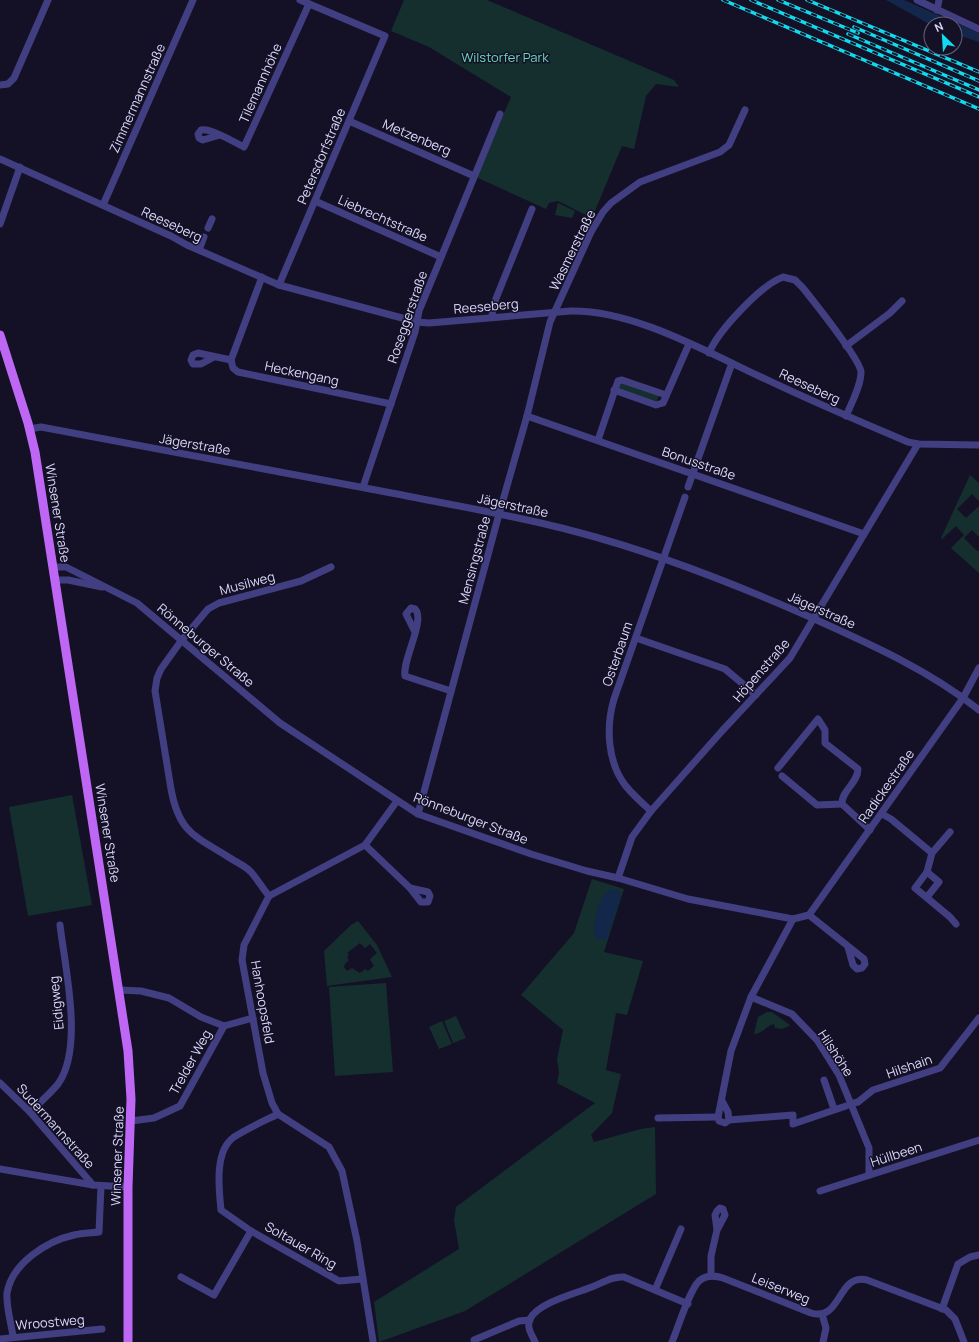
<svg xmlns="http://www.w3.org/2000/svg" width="979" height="1342" font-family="Manrope,sans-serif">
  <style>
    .green { fill: #142f2e; fill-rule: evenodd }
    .water { fill: #122749 }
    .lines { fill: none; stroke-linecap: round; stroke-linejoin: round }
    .minor { stroke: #413f81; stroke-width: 7 }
    .major { stroke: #be67f4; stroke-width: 9 }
    .rail-casing { stroke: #12daee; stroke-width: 3.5 }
    .rail { stroke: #141126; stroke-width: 2; stroke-dasharray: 6; stroke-linecap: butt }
    .labels { text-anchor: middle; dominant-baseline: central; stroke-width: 3; stroke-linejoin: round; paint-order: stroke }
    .park-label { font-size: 13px; fill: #69d8bb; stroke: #141126 }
    .street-label { font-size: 13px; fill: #dcd8fc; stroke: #141126 }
  </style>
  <rect width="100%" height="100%" fill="#141126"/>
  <!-- green -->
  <g class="green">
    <path d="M 404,0 L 487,0 L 674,80 L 679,87 L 656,84 L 646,96 L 634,149 L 622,146 L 592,218 L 558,201 L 549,203 L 546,209 L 478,178 L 478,174 L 511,97 L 429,47 L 391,31 Z"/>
    <path d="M 558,203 L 575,211 L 572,218 L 555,215 Z"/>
    <path d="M 621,382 L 659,395 L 656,404 L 618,390 Z"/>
    <path d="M 970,475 L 979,483 L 979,501 L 972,494 L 957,509 L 966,518 L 979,506 L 979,537 L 972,530 L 964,538 L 977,551 L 979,550 L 979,573 L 951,548 L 964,535 L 956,526 L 942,539 L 941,538 Z"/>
    <path d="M 72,795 L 92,905 L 28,916 L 9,807 Z"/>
    <path d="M 592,879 L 624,889 L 604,952 L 643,961 L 627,1015 L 616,1013 L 606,1070 L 621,1074 L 612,1113 L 591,1135 L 594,1142 L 641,1129 L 655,1127 L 656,1194 L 465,1311 L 379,1342 L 374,1302 L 459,1249 L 454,1220 L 456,1207 L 595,1103 L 557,1083 L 559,1073 L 557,1059 L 563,1030 L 521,995 L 574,933 Z"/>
    <path d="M 358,921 L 377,945 L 392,977 L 327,986 L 324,951 L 351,925 ZM 360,943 L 365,948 L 370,944 L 377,953 L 370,959 L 374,966 L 368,971 L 365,969 L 360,973 L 352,968 L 347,971 L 344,967 L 345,964 L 349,960 L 347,957 L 349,955 L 347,953 Z"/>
    <path d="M 386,983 L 393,1072 L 335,1076 L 329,987 Z"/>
    <path d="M 767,1012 L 772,1012 L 790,1025 L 789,1026 L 782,1029 L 775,1028 L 774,1024 C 766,1026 762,1034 754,1034 L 758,1017 Z"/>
    <path d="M 456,1016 L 466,1038 L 453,1043 L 444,1021 Z"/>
    <path d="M 442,1021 L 452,1044 L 439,1049 L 429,1027 Z"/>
  </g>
  <!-- water -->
  <g class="water">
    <path d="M 886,0 L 904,0 L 979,33 L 979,42 L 955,34 L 955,24 L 931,25 Z"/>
    <path d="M 612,889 L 620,892 L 621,897 L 607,938 L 604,940 L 597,939 C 590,932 597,909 601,901 C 603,895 607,892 612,889 Z"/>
  </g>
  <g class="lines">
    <!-- minor -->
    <g class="minor">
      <path d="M 917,0 L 979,29"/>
      <path d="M 937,10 L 939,0"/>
      <path d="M 0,85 L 8,84 L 14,78 L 48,0"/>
      <path d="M 349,121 L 474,176"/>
      <path d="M 220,135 L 203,140 L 199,138 L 198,134 L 201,130 C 211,128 234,142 244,147 L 309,4"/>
      <path d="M 0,159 L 171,236 L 187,245 L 279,285 L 417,322 L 429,323 L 571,311 C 633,310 705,351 761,377 C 809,400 858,421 908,442 L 918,444 L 979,445"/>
      <path d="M 315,201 L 441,257"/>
      <path d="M 103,205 L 193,0"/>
      <path d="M 0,224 L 20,167"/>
      <path d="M 208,228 L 212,219"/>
      <path d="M 199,250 L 204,237"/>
      <path d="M 279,285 L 385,36 L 300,0"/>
      <path d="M 492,317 L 493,306 L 532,209"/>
      <path d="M 846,346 L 890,313 L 902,301"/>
      <path d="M 709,353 C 718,331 761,285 783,277 L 795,280 L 803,288 C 814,302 860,359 861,372 C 861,386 851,404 846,416"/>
      <path d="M 214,357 L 201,364 L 193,364 L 191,360 L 193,355 L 198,353 L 231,360"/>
      <path d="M 231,360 L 233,368 L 238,372 L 391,404"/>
      <path d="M 231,360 L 262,277"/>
      <path d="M 614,390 L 656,405 L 663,403 L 689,344"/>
      <path d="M 527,416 L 864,534"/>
      <path d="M 29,429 L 41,427 C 160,450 279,471 397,494 C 457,506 518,516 577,532 C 657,553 735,584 810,617 C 868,643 929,670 979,710"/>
      <path d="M 598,440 L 618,381 L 622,380 L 666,395"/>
      <path d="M 363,487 L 415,332 L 419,311 L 500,114"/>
      <path d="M 688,487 L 732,363"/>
      <path d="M 53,567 L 66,567 L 137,603 L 280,723 L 418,814 L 531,854 L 587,871 L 618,878 L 688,899 L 793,919"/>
      <path d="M 55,580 L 68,580 L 102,587"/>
      <path d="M 415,632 L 406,614 L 411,608 L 415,609 C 426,620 402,660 405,676 L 451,691"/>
      <path d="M 636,638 L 725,669 L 756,695"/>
      <path d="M 778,768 L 818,719 L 825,730 L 825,743 L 858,769 C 858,783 841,791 842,804 L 817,805 L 782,776"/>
      <path d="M 842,804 L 870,830"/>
      <path d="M 651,811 C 642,803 632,794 625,785 C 607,761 606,726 614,699 L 685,497"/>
      <path d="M 418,814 L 499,514 L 527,416 L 550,322 L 591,232 L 603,212 L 611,203 L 640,182 L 720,152 L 729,145 L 745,110"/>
      <path d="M 882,814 L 891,819 L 932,853"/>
      <path d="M 950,832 L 932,853 L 927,872 L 915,888 L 950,917 L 956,924"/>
      <path d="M 365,845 L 410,888 L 421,902 L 428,902 L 430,896 L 428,892 L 410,888"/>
      <path d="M 618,878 L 632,837 L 651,811 L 722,731 L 790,658 L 918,444"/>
      <path d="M 269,896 L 244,945 L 242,960 L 263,1073 L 272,1103 L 278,1114 L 329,1147 L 342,1171 L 357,1241 L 373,1341"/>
      <path d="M 269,896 C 262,888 257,878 250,871 C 245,866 236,862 230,858 C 195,836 179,833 171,789 L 155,691 L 157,678 L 161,669 L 181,641 L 208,609 L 219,603 L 301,581 L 331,567"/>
      <path d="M 269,896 L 365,845 L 397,801"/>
      <path d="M 927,897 L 939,882 L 927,872"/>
      <path d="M 809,915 L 864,959 L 865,964 L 862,968 L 857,969 L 853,965 L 848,947"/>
      <path d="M 119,990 L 141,991 L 169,998 L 201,1017 L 224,1026 L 253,1018"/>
      <path d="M 751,997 L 792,1014 L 817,1040 L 839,1075 L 869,1148 L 869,1175"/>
      <path d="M 824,1080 L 834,1109"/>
      <path d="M 0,1083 L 30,1112 L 93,1185"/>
      <path d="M 722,1101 L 728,1112 L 729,1120 L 725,1123 L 719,1121 L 718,1117 L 731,1051 L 751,997 L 793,919 L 809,915 L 963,698 L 979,668"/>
      <path d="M 850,1104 L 858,1102 L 873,1090 L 940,1068 L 979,1018"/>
      <path d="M 30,1112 C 39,1103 50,1094 58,1084 C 84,1048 65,968 60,925"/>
      <path d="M 278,1114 C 264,1121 248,1128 234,1137 C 214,1151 219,1189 221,1210 L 251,1231 L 339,1281 L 362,1279"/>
      <path d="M 658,1118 L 718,1117"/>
      <path d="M 729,1120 L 793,1115 L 793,1124 L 846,1106"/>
      <path d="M 131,1121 L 154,1118 L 180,1106 L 224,1026"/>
      <path d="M 0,1169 L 93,1185 L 128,1187"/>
      <path d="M 820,1191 L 979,1140"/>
      <path d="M 711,1276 L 711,1256 L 717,1230 L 715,1215 L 717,1211 L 720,1208 L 723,1209 L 725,1215 L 717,1230"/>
      <path d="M 181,1277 L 214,1295 L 251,1231"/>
      <path d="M 655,1290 L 681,1229"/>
      <path d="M 942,1309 L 958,1264 L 970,1257 L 979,1255"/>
      <path d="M 822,1314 L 826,1328 L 823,1342"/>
      <path d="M 13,1336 C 11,1323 6,1306 7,1293 C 12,1263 47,1241 74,1235 C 82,1233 91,1233 99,1232 L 101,1186"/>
      <path d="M 0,1339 L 102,1329"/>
      <path d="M 474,1340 L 519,1321 L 530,1320"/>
      <path d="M 535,1342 C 532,1335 526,1327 530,1319 C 538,1303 574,1294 589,1288 C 601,1284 611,1276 624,1277 L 688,1304"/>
      <path d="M 672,1342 C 678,1328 689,1291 699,1281 C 706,1275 714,1275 723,1278 L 811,1313 C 842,1322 837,1273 867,1280 L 946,1310 L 955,1319 L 964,1342"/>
    </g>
    <!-- major -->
    <path class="major" d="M 0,335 L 28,423 L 35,452 L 128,1051 L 131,1099 L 128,1187 L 128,1342"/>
    <!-- rail casing -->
    <g class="rail-casing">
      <g id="rail">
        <path d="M 723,0 L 979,109"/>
        <path d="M 751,0 L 979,97"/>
        <path d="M 778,0 L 858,33"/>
        <path d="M 807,0 L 979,72"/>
        <path d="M 854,27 L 979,81"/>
        <path d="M 848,34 L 979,90"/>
      </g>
    </g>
    <!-- rail -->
    <use href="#rail" class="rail"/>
  </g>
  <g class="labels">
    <!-- park labels -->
    <g class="park-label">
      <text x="505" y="57">Wilstorfer Park</text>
    </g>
    <!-- street labels -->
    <g class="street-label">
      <text transform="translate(260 83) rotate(-66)">Tilemannhöhe</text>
      <text transform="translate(137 98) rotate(-66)">Zimmermannstraße</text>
      <text transform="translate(417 137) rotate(23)">Metzenberg</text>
      <text transform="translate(321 156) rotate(-67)">Petersdorfstraße</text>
      <text transform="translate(383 218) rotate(24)">Liebrechtstraße</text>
      <text transform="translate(172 224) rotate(25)">Reeseberg</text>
      <text transform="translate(572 250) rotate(-64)">Wasmerstraße</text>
      <text transform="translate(486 306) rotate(-5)">Reeseberg</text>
      <text transform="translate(407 317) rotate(-71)">Roseggerstraße</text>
      <text transform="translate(302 373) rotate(12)">Heckengang</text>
      <text transform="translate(810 386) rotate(25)">Reeseberg</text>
      <text transform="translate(195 444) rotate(10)">Jägerstraße</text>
      <text transform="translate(699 463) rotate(19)">Bonusstraße</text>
      <text transform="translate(513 505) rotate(12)">Jägerstraße</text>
      <text transform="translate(58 513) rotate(81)">Winsener Straße</text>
      <text transform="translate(474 560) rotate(-75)">Mensingstraße</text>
      <text transform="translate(247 583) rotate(-15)">Musilweg</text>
      <text transform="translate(822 610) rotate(24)">Jägerstraße</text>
      <text transform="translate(206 645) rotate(40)">Rönneburger Straße</text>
      <text transform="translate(617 654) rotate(-71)">Osterbaum</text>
      <text transform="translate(761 670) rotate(-49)">Höpenstraße</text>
      <text transform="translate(886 786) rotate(-55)">Radickestraße</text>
      <text transform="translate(471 818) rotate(21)">Rönneburger Straße</text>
      <text transform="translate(108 833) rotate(81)">Winsener Straße</text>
      <text transform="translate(263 1002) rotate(80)">Hanhoopsfeld</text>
      <text transform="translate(56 1003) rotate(-96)">Eidigweg</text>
      <text transform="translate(836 1053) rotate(57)">Hilshöhe</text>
      <text transform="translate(190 1062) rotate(-61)">Trelder Weg</text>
      <text transform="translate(909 1066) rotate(-19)">Hilshain</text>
      <text transform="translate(56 1126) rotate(48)">Sudermannstraße</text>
      <text transform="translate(896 1154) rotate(-18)">Hüllbeen</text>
      <text transform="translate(117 1156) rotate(-88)">Winsener Straße</text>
      <text transform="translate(301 1245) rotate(30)">Soltauer Ring</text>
      <text transform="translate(781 1288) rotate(22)">Leiserweg</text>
      <text transform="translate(50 1322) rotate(-5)">Wroostweg</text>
    </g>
  </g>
  <!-- north arrow -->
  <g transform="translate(943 36) rotate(335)"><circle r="19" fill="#141126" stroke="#64617c"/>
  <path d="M0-3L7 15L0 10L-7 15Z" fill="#12daee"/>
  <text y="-6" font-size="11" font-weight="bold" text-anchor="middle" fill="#dcd8fc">N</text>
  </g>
</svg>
